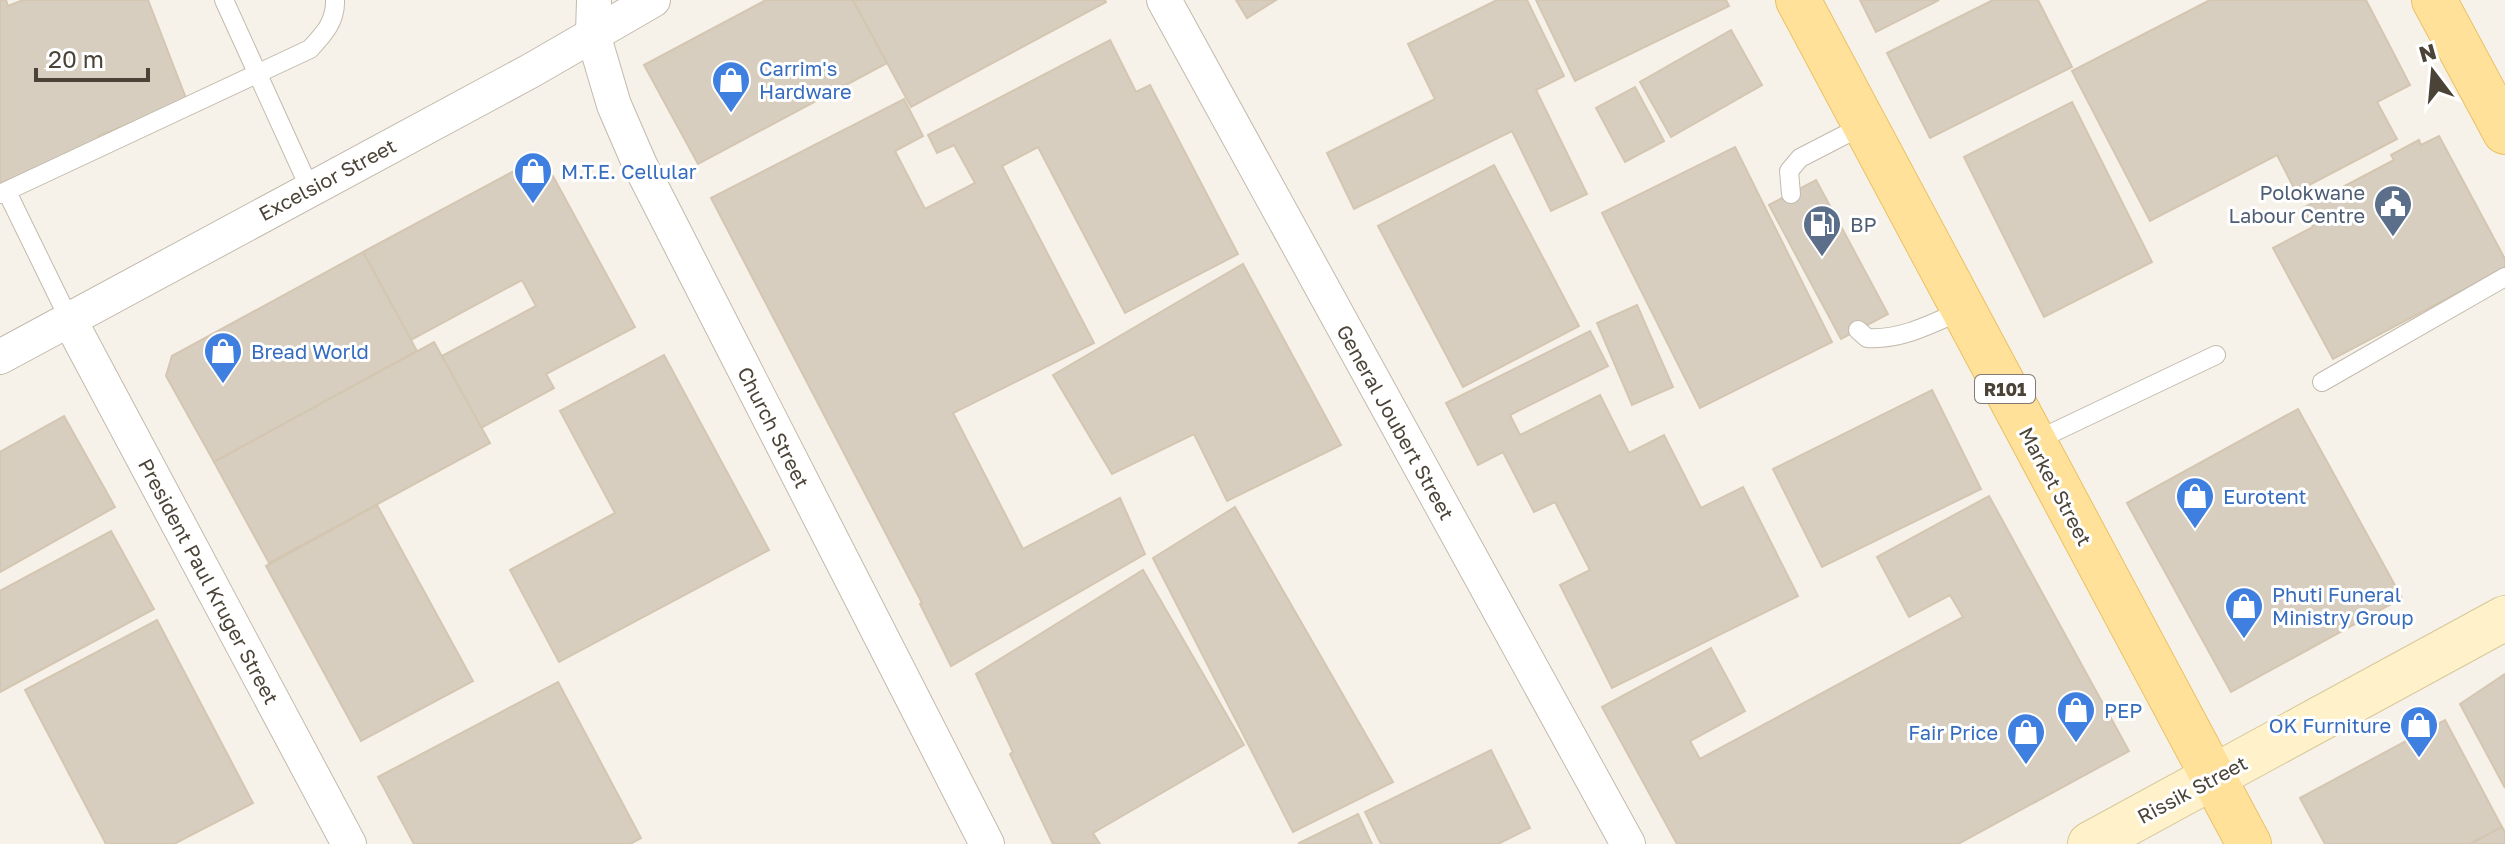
<svg xmlns="http://www.w3.org/2000/svg" width="2505" height="844" font-family="'Golos Text',sans-serif">
  <style>
    .building { fill: #d8cebf; stroke: #d4c6b1; stroke-width: 2 }
    .lines { fill: none; stroke-linecap: round; stroke-linejoin: round }
    .lane-casing { stroke: #c2baac; stroke-width: 20 }
    .street-casing { stroke: #c2baac; stroke-width: 36 }
    .secondary-casing { stroke: #d8c798; stroke-width: 46 }
    .primary-casing { stroke: #ebc163; stroke-width: 46 }
    .lane { stroke: #fff; stroke-width: 18 }
    .street { stroke: #fff; stroke-width: 34 }
    .secondary { stroke: #fff2cb; stroke-width: 44 }
    .primary { stroke: #ffe19a; stroke-width: 44 }
    .labels { text-anchor: middle; dominant-baseline: central; stroke-width: 6; stroke-linejoin: round; paint-order: stroke }
    .shield { fill: #fff; stroke: #817b73; stroke-width: 2 }
    .shield-label { font-size: 18px; font-weight: bold; fill: #4b4337 }
    .shop-label { font-size: 20px; fill: #366cbe; stroke: #fff; text-anchor: start }
    .street-label { font-size: 20px; fill: #4b4337; stroke: #fff }
    .service-label { font-size: 20px; fill: #4e5e75; stroke: #fff; text-anchor: end }
  </style>
  <rect width="100%" height="100%" fill="#f6f2ea"/>
  <!-- building -->
  <g class="building">
    <path d="M 0,0 L 6,0 L 8,6 L 23,0 L 148,0 L 187,101 L 98,136 L 100,143 L 0,183 Z"/>
    <path d="M 766,0 L 853,0 L 887,63 L 698,164 L 644,65 Z"/>
    <path d="M 853,0 L 1105,0 L 1106,2 L 911,107 Z"/>
    <path d="M 1236,0 L 1276,0 L 1247,18 Z"/>
    <path d="M 1497,0 L 1527,0 L 1564,76 L 1536,90 L 1587,194 L 1551,211 L 1512,131 L 1354,209 L 1327,153 L 1435,99 L 1408,44 Z"/>
    <path d="M 1536,0 L 1726,0 L 1729,6 L 1575,81 Z"/>
    <path d="M 1860,0 L 1939,0 L 1876,32 Z"/>
    <path d="M 1993,0 L 2038,0 L 2072,67 L 1930,138 L 1887,53 Z"/>
    <path d="M 2210,0 L 2366,0 L 2410,85 L 2377,102 L 2397,139 L 2296,192 L 2277,155 L 2150,221 L 2072,71 Z"/>
    <path d="M 1731,30 L 1762,85 L 1671,137 L 1640,82 Z"/>
    <path d="M 1110,40 L 1136,92 L 1150,85 L 1238,254 L 1125,313 L 1038,147 L 1002,166 L 1094,343 L 953,413 L 1023,549 L 1120,498 L 1145,554 L 951,666 L 920,604 L 922,603 L 711,198 L 904,99 L 923,136 L 895,151 L 925,209 L 975,183 L 954,145 L 937,153 L 928,135 Z"/>
    <path d="M 1635,87 L 1664,141 L 1625,162 L 1596,108 Z"/>
    <path d="M 2072,102 L 2152,262 L 2044,317 L 1964,157 Z"/>
    <path d="M 2439,136 L 2505,259 L 2505,268 L 2333,359 L 2273,248 L 2313,227 L 2303,208 L 2394,160 L 2391,155 L 2419,140 L 2421,145 Z"/>
    <path d="M 1735,147 L 1832,342 L 1700,408 L 1602,213 Z"/>
    <path d="M 542,156 L 635,327 L 546,374 L 554,388 L 481,428 L 442,356 L 536,306 L 522,280 L 411,340 L 363,252 Z"/>
    <path d="M 1494,165 L 1579,326 L 1463,387 L 1378,226 Z"/>
    <path d="M 1816,180 L 1888,314 L 1841,339 L 1769,205 Z"/>
    <path d="M 363,252 L 417,351 L 214,462 L 166,376 L 172,356 Z"/>
    <path d="M 1243,264 L 1341,445 L 1227,501 L 1194,434 L 1112,474 L 1053,375 Z"/>
    <path d="M 1637,305 L 1673,387 L 1632,405 L 1597,323 Z"/>
    <path d="M 1590,331 L 1608,366 L 1510,415 L 1520,435 L 1600,395 L 1629,453 L 1664,435 L 1701,508 L 1743,487 L 1798,596 L 1612,688 L 1560,585 L 1590,570 L 1555,502 L 1534,512 L 1503,452 L 1478,465 L 1446,403 Z"/>
    <path d="M 434,342 L 490,443 L 269,563 L 214,462 Z"/>
    <path d="M 664,355 L 769,550 L 559,662 L 510,570 L 615,513 L 560,411 Z"/>
    <path d="M 1932,390 L 1981,489 L 1822,567 L 1773,469 Z"/>
    <path d="M 2298,409 L 2402,598 L 2231,692 L 2127,503 Z"/>
    <path d="M 64,416 L 115,507 L 0,572 L 0,452 Z"/>
    <path d="M 1989,496 L 2129,751 L 1958,844 L 1677,844 L 1602,707 L 1711,648 L 1745,711 L 1690,741 L 1700,759 L 1963,617 L 1950,595 L 1909,617 L 1877,557 Z"/>
    <path d="M 377,505 L 473,681 L 361,741 L 266,566 Z"/>
    <path d="M 1235,507 L 1393,782 L 1293,832 L 1153,558 Z"/>
    <path d="M 111,531 L 154,609 L 0,692 L 0,591 Z"/>
    <path d="M 1143,570 L 1244,745 L 1093,833 L 1100,844 L 1053,844 L 1010,754 L 1013,752 L 976,674 Z"/>
    <path d="M 157,620 L 253,803 L 174,844 L 106,844 L 25,690 Z"/>
    <path d="M 2505,674 L 2505,788 L 2460,704 Z"/>
    <path d="M 558,682 L 641,838 L 630,844 L 414,844 L 378,777 Z"/>
    <path d="M 2445,720 L 2502,827 L 2470,844 L 2325,844 L 2300,798 Z"/>
    <path d="M 1491,750 L 1530,828 L 1498,844 L 1381,844 L 1365,812 Z"/>
    <path d="M 1358,814 L 1372,844 L 1300,844 L 1299,843 Z"/>
    <path d="M 2502,827 L 2505,832 L 2505,844 L 2470,844 Z"/>
  </g>
  <g class="lines">
    <!-- lane casing -->
    <g class="lane-casing">
      <g id="lane">
        <path d="M 224,0 L 310,189"/>
        <path d="M 7,192 L 69,319"/>
        <path d="M 0,194 L 310,49 C 324,34 336,21 335,0"/>
        <path d="M 1791,194 L 1789,171 L 1800,158 L 1864,125"/>
        <path d="M 1858,330 L 1867,338 C 1902,340 1931,324 1963,310"/>
        <path d="M 2322,382 L 2505,277"/>
        <path d="M 2033,442 L 2216,355"/>
      </g>
    </g>
    <!-- street casing -->
    <g class="street-casing">
      <g id="street">
        <path d="M 594,0 L 593,34 L 614,105 L 640,165 L 987,844"/>
        <path d="M 1164,0 L 1628,844"/>
        <path d="M 69,319 L 349,844"/>
        <path d="M 0,357 L 532,70 L 653,0"/>
      </g>
    </g>
    <!-- secondary casing -->
    <g class="secondary-casing">
      <path id="secondary" d="M 2090,844 L 2505,618"/>
    </g>
    <!-- primary casing -->
    <g class="primary-casing">
      <g id="primary">
        <path d="M 1798,0 L 2249,844"/>
        <path d="M 2434,0 L 2505,132"/>
      </g>
    </g>
    <!-- lane -->
    <use href="#lane" class="lane"/>
    <!-- street -->
    <use href="#street" class="street"/>
    <!-- secondary -->
    <use href="#secondary" class="secondary"/>
    <!-- primary -->
    <use href="#primary" class="primary"/>
  </g>
  <!-- icons -->
  <defs>
    <g id="shop-pin" transform="scale(2)"><path d="M0 17L-7.5 6A9.5 9.5 0 1 1 7.5 6Z" fill="#3f7fe0" stroke="#fff"/><path d="M-5-2.5h2.3a2.7 3.5 0 0 1 5.4 0H5L5.5 6h-11ZM-1.5-2.5h3a1.5 2.3 0 0 0-3 0Z" fill="#fff"/></g>
    <g id="civic-pin" transform="scale(2)"><path d="M0 17L-7.5 6A9.5 9.5 0 1 1 7.5 6Z" fill="#5c6f8a" stroke="#fff"/><path d="M-.6-6.5H3V-4.5H.6V-3L4-1V1h2V6H-6V1h2V-1L-.6-3ZM-1.2 2.5V6h2.4V2.5Z" fill="#fff"/></g>
    <g id="fuel-pin" transform="scale(2)"><path d="M0 17L-7.5 6A9.5 9.5 0 1 1 7.5 6Z" fill="#5c6f8a" stroke="#fff"/><path d="M-5.5-6h7V0h2V4h1.3V-2.5L3-4.5l.8-.8L6-3V5H2.5V1h-1V6h-7ZM-4.2-4.7v3.2H.2V-4.7Z" fill="#fff"/></g>
  </defs>
  <g fill-rule="evenodd">
    <use href="#shop-pin" x="731" y="80"/>
    <use href="#shop-pin" x="533" y="171"/>
    <use href="#civic-pin" x="2393" y="204"/>
    <use href="#fuel-pin" x="1822" y="224"/>
    <use href="#shop-pin" x="223" y="351"/>
    <use href="#shop-pin" x="2195" y="496"/>
    <use href="#shop-pin" x="2244" y="606"/>
    <use href="#shop-pin" x="2076" y="710"/>
    <use href="#shop-pin" x="2419" y="725"/>
    <use href="#shop-pin" x="2026" y="732"/>
  </g>
  <g class="labels">
    <!-- shield labels -->
    <rect class="shield" x="1975" y="375" width="60" height="28" rx="6"/>
    <g class="shield-label">
      <text x="2005" y="389">R101</text>
    </g>
    <!-- shop labels -->
    <g class="shop-label">
      <text x="759" y="68">Carrim's<tspan x="759" dy="23">Hardware</tspan></text>
      <text x="561" y="171">M.T.E. Cellular</text>
      <text x="251" y="351">Bread World</text>
      <text x="2223" y="496">Eurotent</text>
      <text x="2272" y="594">Phuti Funeral<tspan x="2272" dy="23">Ministry Group</tspan></text>
      <text x="2104" y="710">PEP</text>
      <text x="2391" y="725" text-anchor="end">OK Furniture</text>
      <text x="1998" y="732" text-anchor="end">Fair Price</text>
    </g>
    <!-- street labels -->
    <g class="street-label">
      <text transform="translate(327 179) rotate(-28)">Excelsior Street</text>
      <text transform="translate(1396 422) rotate(61)">General Joubert Street</text>
      <text transform="translate(774 427) rotate(63)">Church Street</text>
      <text transform="translate(2056 486) rotate(62)">Market Street</text>
      <text transform="translate(209 581) rotate(62)">President Paul Kruger Street</text>
      <text transform="translate(2192 789) rotate(-28)">Rissik Street</text>
    </g>
    <!-- service labels -->
    <g class="service-label">
      <text x="2365" y="192">Polokwane<tspan x="2365" dy="23">Labour Centre</tspan></text>
      <text x="1850" y="224" text-anchor="start">BP</text>
    </g>
  </g>
  <!-- north arrow -->
  <g transform="translate(2433 72) rotate(344)" stroke="#ffffff" stroke-width="6" paint-order="stroke">
  <path d="M0-6L14 30L0 20L-14 30Z" fill="#4b4337"/>
  <text y="-12" font-size="22" font-weight="bold" text-anchor="middle" fill="#4b4337">N</text>
  </g>
  <!-- scale -->
  <path d="M36 68v12h112v-12" fill="none" stroke="#4b4337" stroke-width="4"/>
  <text x="48" y="68" font-size="24" fill="#4b4337" stroke="#ffffff" stroke-width="6" paint-order="stroke">20 m</text>
</svg>
